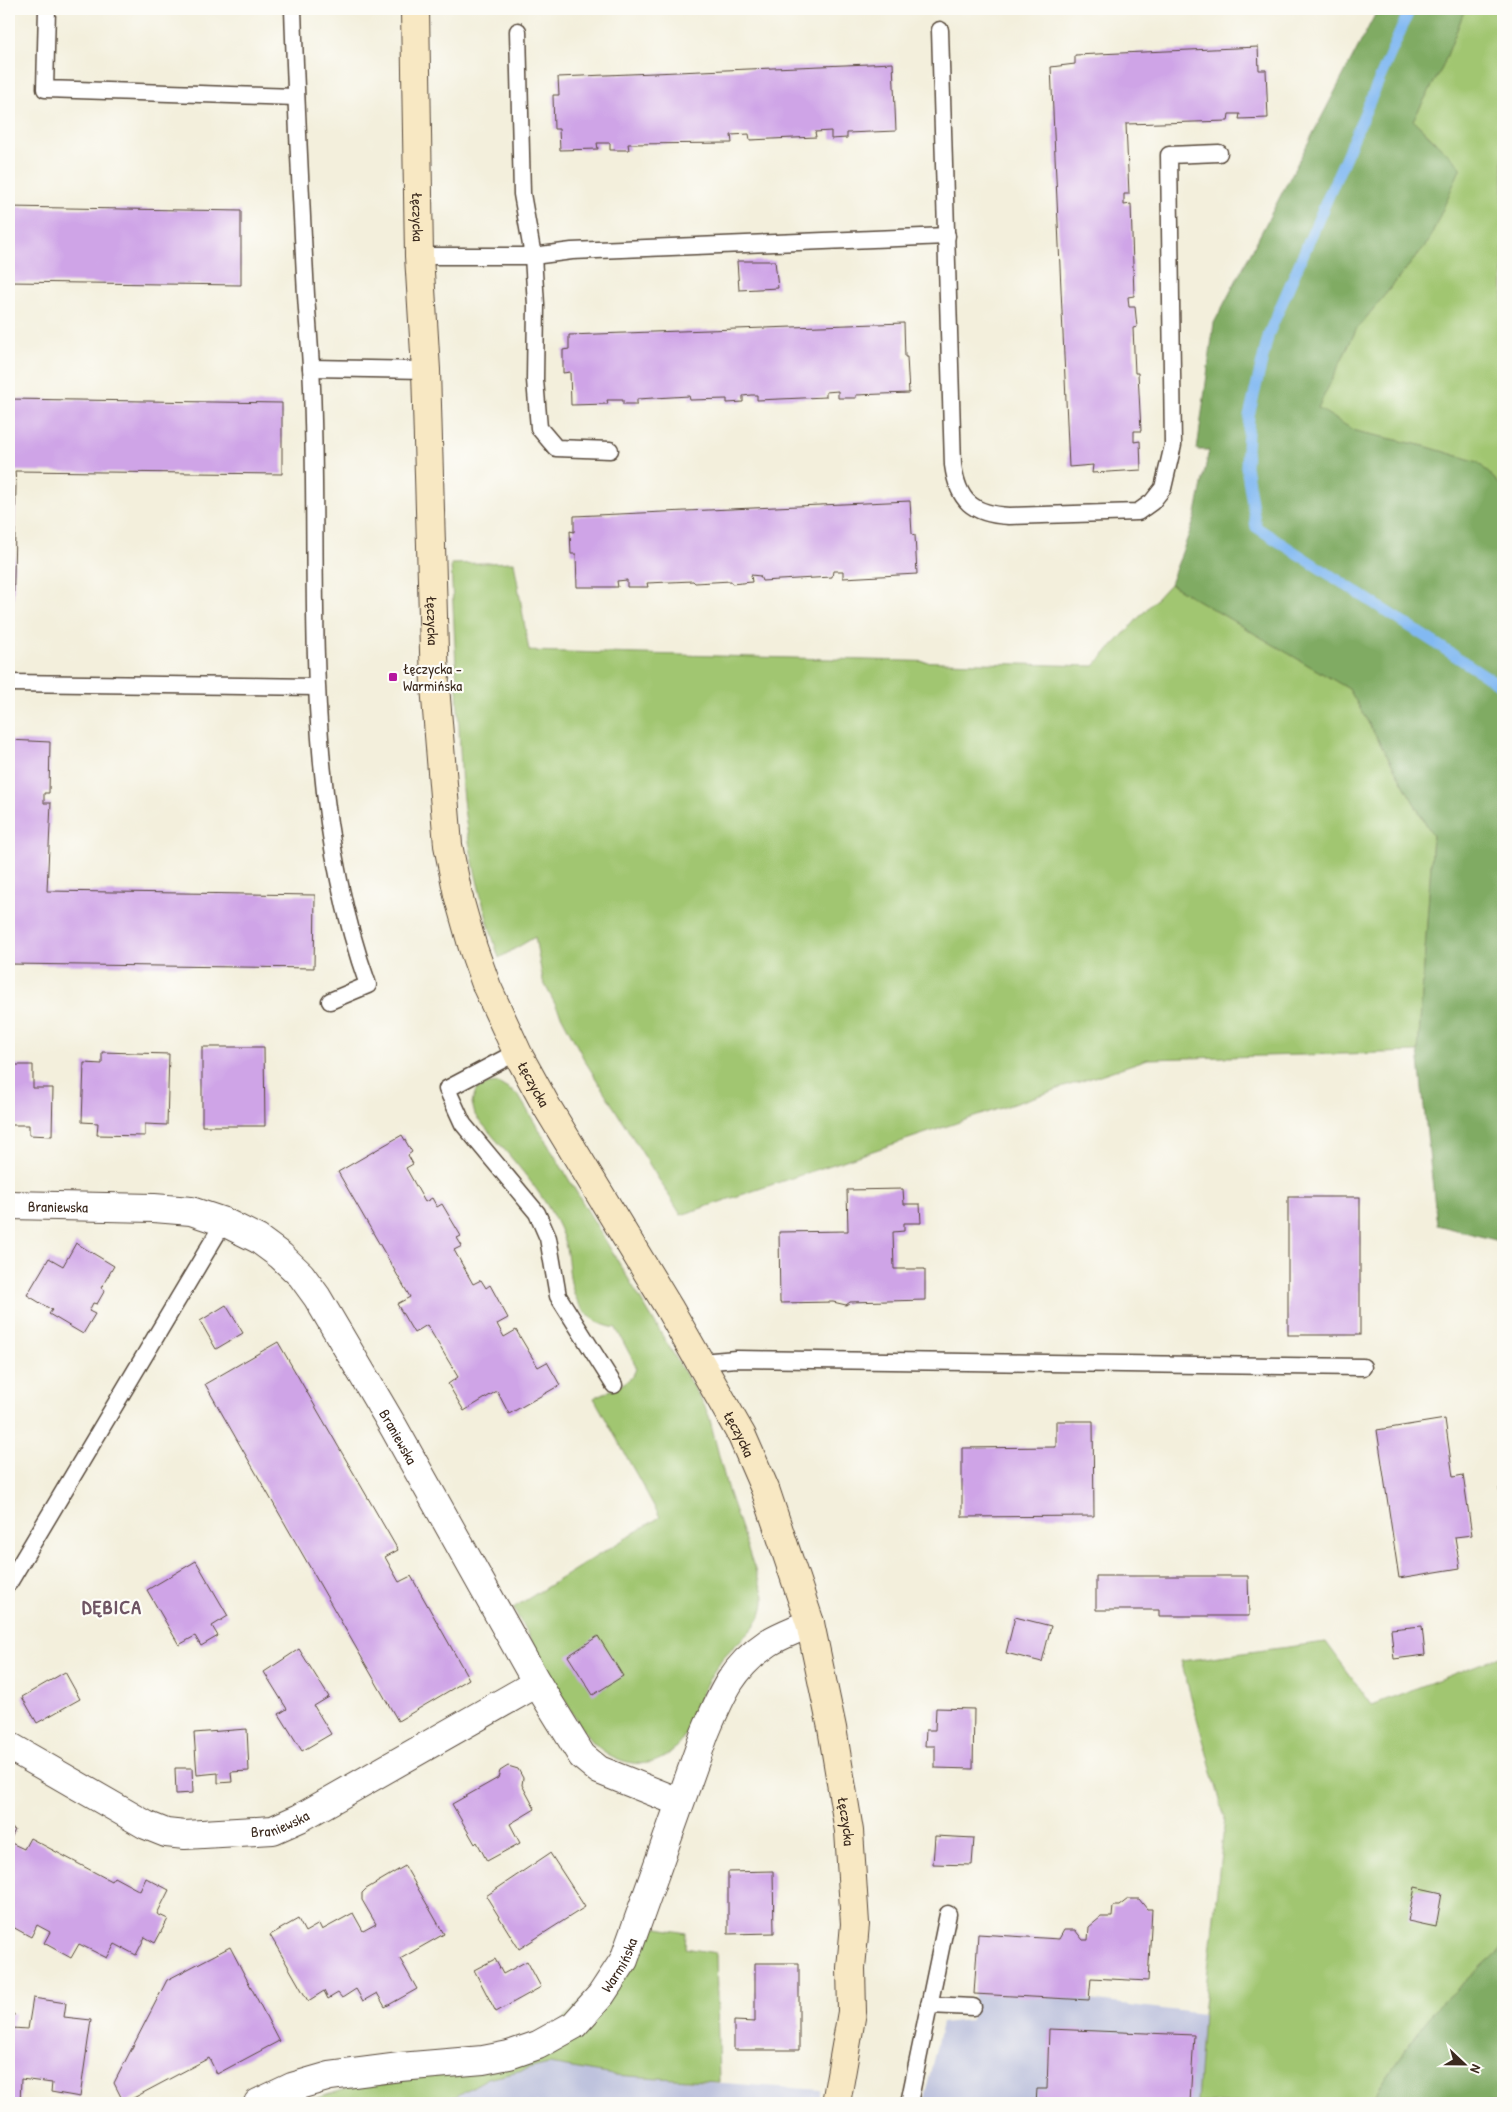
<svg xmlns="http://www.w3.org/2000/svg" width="1512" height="2112" font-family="'Patrick Hand',sans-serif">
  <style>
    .industrial { fill: #bec2dd }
    .green { fill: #a1c671; stroke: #6e7848 }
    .forest { fill: #80ab63; stroke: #5e6a40 }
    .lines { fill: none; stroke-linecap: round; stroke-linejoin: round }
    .stream { stroke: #82b9f2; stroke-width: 11 }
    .building { fill: #cfa4e7 }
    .lane-casing { stroke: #57483a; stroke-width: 19 }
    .street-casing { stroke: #57483a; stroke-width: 30 }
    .secondary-casing { stroke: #57483a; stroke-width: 30 }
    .lane { stroke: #fff; stroke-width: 16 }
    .street { stroke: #fff; stroke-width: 28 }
    .secondary { stroke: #f8e8c3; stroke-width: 28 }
    .poi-dot { fill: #b5179e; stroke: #fdfcf7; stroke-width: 2 }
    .labels { text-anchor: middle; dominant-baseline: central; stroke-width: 4.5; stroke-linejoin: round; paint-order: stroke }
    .street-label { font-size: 15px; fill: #3b2a1e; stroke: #fdfcf7 }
    .poi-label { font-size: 15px; fill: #3b2a1e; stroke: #fdfcf7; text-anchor: start }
    .district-label { font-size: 20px; font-weight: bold; letter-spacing: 1px; fill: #6f5564; stroke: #fdfcf7 }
  </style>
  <rect width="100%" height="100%" fill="#fdfcf7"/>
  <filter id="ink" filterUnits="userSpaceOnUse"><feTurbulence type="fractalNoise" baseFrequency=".02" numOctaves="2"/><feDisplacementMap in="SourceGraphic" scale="10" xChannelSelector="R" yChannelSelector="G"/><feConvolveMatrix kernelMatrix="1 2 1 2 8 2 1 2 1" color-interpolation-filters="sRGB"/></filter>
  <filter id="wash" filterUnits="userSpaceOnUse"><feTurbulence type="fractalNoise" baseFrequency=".0096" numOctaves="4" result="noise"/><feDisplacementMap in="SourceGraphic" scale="20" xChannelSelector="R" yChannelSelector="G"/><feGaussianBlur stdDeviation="1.12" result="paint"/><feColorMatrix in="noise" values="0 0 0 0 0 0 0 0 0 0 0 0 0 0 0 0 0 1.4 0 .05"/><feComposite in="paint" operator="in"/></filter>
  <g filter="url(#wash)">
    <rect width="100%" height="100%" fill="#f3efdc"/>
    <!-- industrial -->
    <g class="industrial">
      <path d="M 974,1994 L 1089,2000 L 1203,2014 L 1197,2103 L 923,2103 L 942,2023 L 971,2020 Z"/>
      <path d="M 549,2064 L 614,2075 L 821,2090 L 818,2103 L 444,2103 L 488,2078 Z"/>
    </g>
    <!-- green -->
    <g class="green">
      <path d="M 1465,9 L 1503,9 L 1503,488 L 1478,462 L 1424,446 L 1355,431 L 1317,409 L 1356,330 L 1429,241 L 1435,141 L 1413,120 L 1442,68 Z"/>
      <path d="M 514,562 L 529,651 L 1094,666 L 1170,584 L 1349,689 L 1433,836 L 1418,1052 L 1148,1059 L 681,1215 L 585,1061 L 543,981 L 535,937 L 499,958 C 481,902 467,847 462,789 L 451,564 Z"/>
      <path d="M 498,1083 L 518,1095 L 526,1108 L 704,1405 L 709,1416 L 728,1491 L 764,1596 C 766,1626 737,1640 721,1660 C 718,1665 714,1671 711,1676 C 696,1698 694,1728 676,1747 C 653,1774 615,1765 593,1742 C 578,1726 569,1706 558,1688 C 543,1661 528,1635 513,1608 L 660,1517 L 594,1398 C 606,1391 636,1383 636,1366 L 616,1328 C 599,1325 588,1318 579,1304 C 566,1283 571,1258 563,1237 C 546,1192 505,1152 475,1115 L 472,1103 L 476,1090 L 488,1084 Z"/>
      <path d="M 1326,1642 L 1372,1705 L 1503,1655 L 1503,1947 L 1428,2016 L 1369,2103 L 1197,2103 L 1203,2014 L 1225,1818 L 1181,1661 Z"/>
      <path d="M 648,1926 L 686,1933 L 685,1948 L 716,1953 L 719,2082 L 614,2075 L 549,2064 L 488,2078 L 444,2103 L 299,2103 L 350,2088 L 527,2060 Z"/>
    </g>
    <!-- forest -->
    <g class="forest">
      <path d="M 1378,9 L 1465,9 L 1442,68 L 1413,120 L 1461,167 L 1429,241 L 1356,330 L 1318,408 L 1355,431 L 1424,446 L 1478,462 L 1503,488 L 1503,1242 L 1437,1225 L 1418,1052 L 1433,836 L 1349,689 L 1170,584 L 1195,518 L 1209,450 L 1197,450 L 1214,323 Z"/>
      <path d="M 1503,1947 L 1503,2103 L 1369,2103 L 1428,2016 Z"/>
    </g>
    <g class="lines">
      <!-- stream -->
      <g class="stream">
        <path d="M 1410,9 L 1269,333 L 1249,416 L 1246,466 L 1256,527 L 1503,687"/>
        <path d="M 1501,9 L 1503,11"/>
      </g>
    </g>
    <g id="blocks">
      <!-- building -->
      <g class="building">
        <path d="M 1258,47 L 1259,70 L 1266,70 L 1268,118 L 1239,119 L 1240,114 L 1229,114 L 1228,121 L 1126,124 L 1129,194 L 1124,194 L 1124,205 L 1131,204 L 1134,296 L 1128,297 L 1129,307 L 1135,307 L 1137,327 L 1133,328 L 1135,373 L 1138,373 L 1141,431 L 1134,431 L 1134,442 L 1140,441 L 1141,470 L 1092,473 L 1093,465 L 1069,467 L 1051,67 L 1075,64 L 1075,55 Z"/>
        <path d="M 893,63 L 896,131 L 847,133 L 847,138 L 831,139 L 831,131 L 815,132 L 816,137 L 750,140 L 749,134 L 731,135 L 732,143 L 628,144 L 629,150 L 610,150 L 610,143 L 597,143 L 598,149 L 560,150 L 559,129 L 554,129 L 553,95 L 559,95 L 558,77 Z"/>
        <path d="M 9,207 L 241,211 L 241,285 L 9,282 Z"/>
        <path d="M 737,261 L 775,261 L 778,288 L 739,290 Z"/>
        <path d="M 904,323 L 905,357 L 907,357 L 909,393 L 856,395 L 856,398 L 838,398 L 838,391 L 826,392 L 826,397 L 757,400 L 757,395 L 751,395 L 743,396 L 743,402 L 727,403 L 727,399 L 690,400 L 689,396 L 637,399 L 637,404 L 623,404 L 623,400 L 607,400 L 608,404 L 571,405 L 570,372 L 563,373 L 563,350 L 569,349 L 569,335 Z"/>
        <path d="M 9,399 L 282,403 L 282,474 L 15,471 L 16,485 L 13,623 L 9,623 Z"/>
        <path d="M 910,501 L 912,534 L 915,535 L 917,574 L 843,578 L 843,571 L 833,571 L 832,577 L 762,581 L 760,576 L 751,575 L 752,582 L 732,584 L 731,581 L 695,583 L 693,581 L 647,583 L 648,587 L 627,587 L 627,580 L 617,581 L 618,587 L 577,587 L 576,554 L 571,554 L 570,531 L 574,532 L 574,516 Z"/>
        <path d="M 9,740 L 50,742 L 49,793 L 44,793 L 44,803 L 51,803 L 47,891 L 315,895 L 314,968 L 9,964 Z"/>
        <path d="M 202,1047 L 264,1047 L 265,1126 L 202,1126 Z"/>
        <path d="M 102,1052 L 169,1054 L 167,1125 L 145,1124 L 145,1136 L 97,1135 L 98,1123 L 82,1122 L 84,1063 L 102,1064 Z"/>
        <path d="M 9,1065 L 33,1065 L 33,1088 L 53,1088 L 52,1136 L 29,1135 L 29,1125 L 9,1125 Z"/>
        <path d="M 402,1135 L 412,1152 L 408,1155 L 413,1164 L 406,1168 L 425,1202 L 432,1198 L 437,1207 L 442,1204 L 461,1236 L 457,1238 L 462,1246 L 454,1250 L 473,1284 L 481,1280 L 486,1288 L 490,1285 L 508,1318 L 497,1324 L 504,1337 L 516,1330 L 538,1367 L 547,1362 L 560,1385 L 509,1414 L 497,1391 L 464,1411 L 448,1384 L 458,1377 L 427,1325 L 414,1333 L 397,1304 L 410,1297 L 338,1172 Z"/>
        <path d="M 903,1189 L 904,1204 L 920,1204 L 921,1223 L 904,1223 L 904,1231 L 893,1232 L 894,1269 L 925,1269 L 925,1300 L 850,1302 L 846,1305 L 833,1302 L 780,1303 L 779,1232 L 848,1231 L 847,1190 Z"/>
        <rect x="1288" y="1197" width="72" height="138"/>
        <path d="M 76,1243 L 114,1266 L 101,1288 L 105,1290 L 97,1304 L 93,1303 L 89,1311 L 95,1314 L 83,1334 L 49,1314 L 52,1310 L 27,1295 L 49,1258 L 63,1266 Z"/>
        <path d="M 226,1305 L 243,1333 L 216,1349 L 200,1321 Z"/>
        <path d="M 278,1342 L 398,1550 L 385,1557 L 399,1582 L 411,1576 L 469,1679 L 398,1721 L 205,1384 Z"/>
        <path d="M 1445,1419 L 1453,1477 L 1463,1475 L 1472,1535 L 1455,1537 L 1460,1568 L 1399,1578 L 1377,1430 Z"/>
        <path d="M 1056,1421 L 1093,1421 L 1094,1516 L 962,1517 L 962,1448 L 1056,1447 Z"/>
        <path d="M 1503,1487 L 1503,1509 L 1502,1509 L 1499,1488 Z"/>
        <path d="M 196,1561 L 228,1616 L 212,1626 L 218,1636 L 201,1646 L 195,1636 L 179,1645 L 147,1590 Z"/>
        <path d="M 1096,1576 L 1248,1576 L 1249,1616 L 1159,1616 L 1159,1610 L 1096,1610 Z"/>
        <path d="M 1015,1617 L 1051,1626 L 1042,1662 L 1006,1653 Z"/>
        <path d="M 1422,1626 L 1425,1655 L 1394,1659 L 1391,1629 Z"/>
        <path d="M 598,1636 L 623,1676 L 593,1695 L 568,1656 Z"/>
        <path d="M 299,1649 L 329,1697 L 314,1706 L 331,1734 L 302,1751 L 279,1714 L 287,1709 L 264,1672 Z"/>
        <path d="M 65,1672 L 80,1699 L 37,1723 L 22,1697 Z"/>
        <path d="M 936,1708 L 974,1709 L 973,1769 L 935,1768 L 935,1746 L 925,1746 L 926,1730 L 935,1730 Z"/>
        <path d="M 247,1729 L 249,1771 L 231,1772 L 232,1782 L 218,1783 L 218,1773 L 197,1775 L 194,1733 Z"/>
        <path d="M 508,1766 L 518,1769 L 523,1778 L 522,1785 L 535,1809 L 510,1824 L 520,1843 L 487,1861 L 477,1842 L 475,1844 L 452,1804 L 498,1778 L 500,1771 Z"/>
        <path d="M 175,1768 L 192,1768 L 193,1793 L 176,1794 Z"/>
        <path d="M 9,1827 L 15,1830 L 9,1842 L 24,1849 L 30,1838 L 111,1881 L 114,1877 L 140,1891 L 146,1878 L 169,1890 L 157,1914 L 168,1919 L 155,1943 L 145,1937 L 136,1955 L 115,1944 L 107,1958 L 79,1944 L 71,1958 L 44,1943 L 50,1932 L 37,1925 L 31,1937 L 9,1925 Z"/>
        <path d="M 935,1836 L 974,1838 L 972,1865 L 933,1864 Z"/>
        <path d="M 550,1853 L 585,1907 L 519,1949 L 486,1896 Z"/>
        <path d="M 405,1866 L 444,1934 L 400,1959 L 417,1989 L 385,2007 L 377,1993 L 363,2001 L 356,1989 L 342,1998 L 338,1993 L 328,1999 L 324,1991 L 308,2001 L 270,1935 L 298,1919 L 305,1932 L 319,1924 L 322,1930 L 353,1913 L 363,1931 L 376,1924 L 362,1900 L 362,1893 L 366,1889 Z"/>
        <path d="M 773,1871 L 774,1933 L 728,1934 L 728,1872 Z"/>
        <path d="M 1415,1887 L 1442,1893 L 1436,1927 L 1408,1921 Z"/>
        <path d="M 1128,1899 L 1139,1899 L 1147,1909 L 1152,1909 L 1148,1981 L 1091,1978 L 1089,2000 L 974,1994 L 978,1934 L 1059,1939 L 1064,1930 L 1075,1930 L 1083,1940 L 1088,1940 L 1089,1927 L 1101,1917 L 1112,1917 L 1113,1906 L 1119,1906 Z"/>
        <path d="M 230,1947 L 279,2041 L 217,2074 L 209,2058 L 124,2103 L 114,2083 L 167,1980 Z"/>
        <path d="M 495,1959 L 503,1974 L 527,1961 L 541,1987 L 496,2012 L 474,1970 Z"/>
        <path d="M 755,1963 L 799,1963 L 799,2050 L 734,2050 L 734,2021 L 755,2022 Z"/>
        <path d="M 33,1998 L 66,2003 L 64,2017 L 91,2020 L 80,2097 L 51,2092 L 52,2083 L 21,2079 L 20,2103 L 9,2103 L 9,2014 L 14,2014 L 12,2028 L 28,2029 Z"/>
        <path d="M 1049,2029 L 1194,2035 L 1190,2103 L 1036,2103 L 1037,2089 L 1047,2089 Z"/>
      </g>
    </g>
  </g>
  <g filter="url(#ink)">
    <use href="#blocks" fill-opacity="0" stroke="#57483a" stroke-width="1"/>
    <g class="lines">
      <!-- lane casing -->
      <g class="lane-casing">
        <g id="lane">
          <path d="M 47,9 L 45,89 L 296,97"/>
          <path d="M 293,9 C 296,104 301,199 306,295 C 308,326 311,357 312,388 C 320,588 299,792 368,985 L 330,1001"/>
          <path d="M 940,30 L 953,465 C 958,501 972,514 1009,516 L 1138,512 L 1152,502 L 1163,488 L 1173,445 L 1169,155 L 1219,153"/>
          <path d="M 518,31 L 522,194 L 533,256 L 536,305 L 535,380 L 539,428 L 556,448 L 610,450"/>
          <path d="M 419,256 L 533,256 L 572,251 L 947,236"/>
          <path d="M 311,368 L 426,370"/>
          <path d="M 9,683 L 316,687"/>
          <path d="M 517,1052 L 447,1089 L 463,1124 L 537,1213 L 548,1238 L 558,1296 L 614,1385"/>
          <path d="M 700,1362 L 736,1359 L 1363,1367"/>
          <path d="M 9,1583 L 224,1222"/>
          <path d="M 929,2005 L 973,2007"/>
          <path d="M 909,2103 L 948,1914"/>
        </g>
      </g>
      <!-- street casing -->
      <g class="street-casing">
        <g id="street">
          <path id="s1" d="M 9,1205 L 154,1208 L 191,1211 L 224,1222 L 258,1239 L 281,1256 L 301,1275 L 317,1297 L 393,1426 L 537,1683 L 582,1756 L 599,1770 L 679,1802"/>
          <path id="s2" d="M 9,1746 L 146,1825 L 166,1833 L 185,1835 L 273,1830 L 300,1818 L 537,1683"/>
          <path id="s3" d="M 258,2103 L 292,2087 L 330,2076 L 400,2067 L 483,2060 L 509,2055 L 538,2045 L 574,2025 L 601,1995 L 624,1960 L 705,1733 C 721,1695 732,1667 768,1643 C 780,1635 796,1630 810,1623"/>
        </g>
      </g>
      <!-- secondary casing -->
      <g class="secondary-casing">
        <g id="secondary">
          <path id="s4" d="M 415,9 L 419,256 L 426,370 L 435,686 L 448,845 L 458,895 L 473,948 L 487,987 L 520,1058 L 547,1107 L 669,1308 L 742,1436 L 765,1489 L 810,1623 L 832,1728 L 849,1831 L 855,1924 L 851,1968 L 852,2012 L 836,2103"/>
        </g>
      </g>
      <!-- lane -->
      <use href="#lane" class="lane"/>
      <!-- street -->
      <use href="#street" class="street"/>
      <!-- secondary -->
      <use href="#secondary" class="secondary"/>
    </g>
  </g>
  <!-- markers -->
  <rect class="poi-dot" x="388" y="672" width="10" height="10" rx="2.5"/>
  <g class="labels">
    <!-- street labels -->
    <g class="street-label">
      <text stroke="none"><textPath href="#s4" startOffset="208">Łęczycka</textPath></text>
      <text stroke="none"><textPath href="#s4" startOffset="612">Łęczycka</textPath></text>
      <text stroke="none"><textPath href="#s4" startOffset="1092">Łęczycka</textPath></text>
      <text stroke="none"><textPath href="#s1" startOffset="49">Braniewska</textPath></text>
      <text stroke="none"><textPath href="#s4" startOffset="1498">Łęczycka</textPath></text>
      <text stroke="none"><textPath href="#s1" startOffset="500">Braniewska</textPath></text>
      <text stroke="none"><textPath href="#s2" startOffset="295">Braniewska</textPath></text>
      <text stroke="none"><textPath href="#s4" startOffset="1902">Łęczycka</textPath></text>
      <text stroke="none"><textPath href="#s3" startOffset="405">Warmińska</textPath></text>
    </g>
    <!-- poi labels -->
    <g class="poi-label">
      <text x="403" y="668">Łęczycka -<tspan x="403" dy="17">Warmińska</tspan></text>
    </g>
    <!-- district labels -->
    <g class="district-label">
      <text x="112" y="1606">DĘBICA</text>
    </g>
  </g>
  <!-- margin -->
  <rect width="1512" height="2112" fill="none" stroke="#fdfcf7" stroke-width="30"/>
  <!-- north arrow -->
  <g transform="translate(1464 2064) rotate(112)" stroke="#fdfcf7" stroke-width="4" paint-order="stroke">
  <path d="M0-4L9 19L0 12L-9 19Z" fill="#3b2a1e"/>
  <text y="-8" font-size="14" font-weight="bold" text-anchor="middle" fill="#3b2a1e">N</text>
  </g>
</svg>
